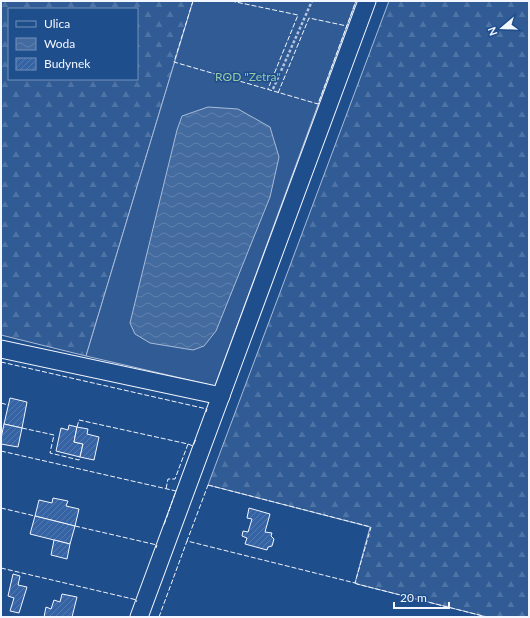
<svg xmlns="http://www.w3.org/2000/svg" width="530" height="618" font-family="Lato,sans-serif">
  <style>
    .forest { fill: url(#forest-firs); stroke: #a8bbd7; fill-rule: evenodd }
    .built { fill: #305b95; stroke: #a8bbd7 }
    .water { fill: url(#water-waves); stroke: #a8bbd7 }
    .building { fill: url(#building-hatch); stroke: #f2f6ff }
    .lines { fill: none; stroke-linecap: round; stroke-linejoin: round }
    .minor-casing { stroke: #f2f6ff; stroke-width: 19 }
    .path { stroke: #b3c4dc; stroke-width: 2.5; stroke-dasharray: 3 2; stroke-linecap: butt }
    .minor { stroke: #1f4e8c; stroke-width: 17 }
    .fence { stroke: #f2f6ff; stroke-width: 1; stroke-dasharray: 5 2; stroke-linecap: butt }
    .labels { text-anchor: middle; dominant-baseline: central; stroke-width: 3; stroke-linejoin: round; paint-order: stroke }
    .park-label { font-size: 12px; fill: #97c8a6; stroke: #1f4e8c }
  </style>
  <defs>
    <pattern id="forest-firs" width="22" height="20" patternUnits="userSpaceOnUse"><rect width="22" height="20" fill="#305b95"/><path d="M5 1l3.5 6h-7zM16 11l3.5 6h-7z" fill="#4e73a5"/></pattern>
    <pattern id="water-waves" width="16" height="10" patternUnits="userSpaceOnUse"><rect width="16" height="10" fill="#446ba0"/><path d="M0 5q4-4 8 0t8 0" fill="none" stroke="#5f81ae"/></pattern>
    <pattern id="building-hatch" width="6" height="6" patternUnits="userSpaceOnUse"><rect width="6" height="6" fill="#3563a3"/><path d="M-1 1l2-2M0 6l6-6M5 7l2-2" fill="none" stroke="#537ab1"/></pattern>
  </defs>
  <rect width="100%" height="100%" fill="#1f4e8c"/>
  <!-- forest -->
  <g class="forest">
    <path d="M 1,1 L 193,1 L 86,356 L 1,335 ZM 9,9 L 137,9 L 137,79 L 9,79 Z"/>
    <path d="M 389,1 L 529,1 L 529,617 L 487,617 L 357,584 L 355,583 L 370,527 L 208,485 Z"/>
  </g>
  <!-- built -->
  <path class="built" d="M 193,1 L 356,1 L 215,386 L 86,356 Z"/>
  <!-- water -->
  <path class="water" d="M 208,107 L 238,109 L 270,127 L 279,157 L 270,197 L 216,331 L 204,346 L 193,350 L 150,343 L 135,334 L 130,323 L 177,130 L 182,116 Z"/>
  <!-- building -->
  <g class="building">
    <path d="M 10,398 L 27,402 L 22,428 L 4,424 Z"/>
    <path d="M 4,424 L 22,428 L 18,447 L 1,444 L 1,438 Z"/>
    <path d="M 69,425 L 77,427 L 74,442 L 83,444 L 80,457 L 56,451 L 61,428 L 68,430 Z"/>
    <path d="M 77,427 L 88,429 L 87,434 L 99,437 L 94,460 L 80,457 L 83,444 L 74,442 Z"/>
    <path d="M 53,498 L 68,501 L 66,506 L 79,509 L 75,526 L 35,516 L 39,500 L 52,503 Z"/>
    <path d="M 249,508 L 270,514 L 265,532 L 272,533 L 271,536 L 274,539 L 272,546 L 268,547 L 267,550 L 245,544 L 247,538 L 242,536 L 243,531 L 248,532 L 252,519 L 247,518 Z"/>
    <path d="M 35,516 L 75,526 L 70,544 L 30,534 Z"/>
    <path d="M 54,540 L 70,544 L 67,559 L 51,555 Z"/>
    <path d="M 13,574 L 20,576 L 18,585 L 27,587 L 19,613 L 10,611 L 14,598 L 8,596 Z"/>
    <path d="M 62,594 L 77,597 L 72,617 L 44,617 L 46,607 L 51,609 L 54,600 L 60,602 Z"/>
  </g>
  <g class="lines">
    <!-- minor casing -->
    <g class="minor-casing">
      <g id="minor">
        <path d="M 1,349 L 221,396"/>
        <path d="M 139,617 L 367,1"/>
      </g>
    </g>
    <!-- path -->
    <path class="path" d="M 273,89 L 312,1"/>
    <!-- minor -->
    <use href="#minor" class="minor"/>
    <!-- fence -->
    <g class="fence">
      <path d="M 193,1 L 174,62 L 318,104 L 356,1"/>
      <path d="M 231,1 L 298,15 L 268,89"/>
      <path d="M 278,93 L 309,18 L 347,26"/>
      <path d="M 1,362 L 207,409 L 206,412"/>
      <path d="M 1,403 L 8,405"/>
      <path d="M 77,427 L 79,420 L 188,444 L 175,479 L 168,479 L 166,489"/>
      <path d="M 22,428 L 54,435 L 50,453 L 79,460 L 80,457"/>
      <path d="M 188,444 L 193,446 L 196,439"/>
      <path d="M 1,451 L 176,491 L 164,525"/>
      <path d="M 208,485 L 371,527 L 355,583 L 187,541 Z"/>
      <path d="M 1,508 L 35,516"/>
      <path d="M 75,526 L 157,545 L 156,548"/>
      <path d="M 1,568 L 137,600 L 136,602"/>
      <path d="M 355,583 L 357,584 L 487,617"/>
      <path d="M 159,617 L 187,541"/>
    </g>
  </g>
  <g class="labels">
    <!-- park labels -->
    <g class="park-label">
      <text x="248" y="76">ROD "Zetra"</text>
    </g>
  </g>
  <!-- border -->
  <rect width="530" height="618" fill="none" stroke="#f2f6ff" stroke-width="4"/>
  <!-- legend -->
  <rect x="8" y="8" width="130" height="72" fill="#1f4e8c" stroke="#7391ba"/>
  <rect x="16" y="21" width="20" height="6" fill="#1f4e8c" stroke="#7391ba"/>
  <text x="44" y="28" font-size="12" fill="#f2f6ff">Ulica</text>
  <rect x="16" y="38" width="20" height="12" fill="url(#water-waves)" stroke="#7391ba"/>
  <text x="44" y="48" font-size="12" fill="#f2f6ff">Woda</text>
  <rect x="16" y="58" width="20" height="12" fill="url(#building-hatch)" stroke="#7391ba"/>
  <text x="44" y="68" font-size="12" fill="#f2f6ff">Budynek</text>
  <!-- north arrow -->
  <g transform="translate(502 28) rotate(251)" stroke="#1f4e8c" stroke-width="3" paint-order="stroke">
  <path d="M0-3L7 15L0 10L-7 15Z" fill="#f2f6ff"/>
  <text y="-6" font-size="11" font-weight="bold" text-anchor="middle" fill="#f2f6ff">N</text>
  </g>
  <!-- scale -->
  <path d="M394 602v6h55v-6" fill="none" stroke="#f2f6ff" stroke-width="2"/>
  <text x="400" y="602" font-size="12" fill="#f2f6ff" stroke="#1f4e8c" stroke-width="3" paint-order="stroke">20 m</text>
</svg>
